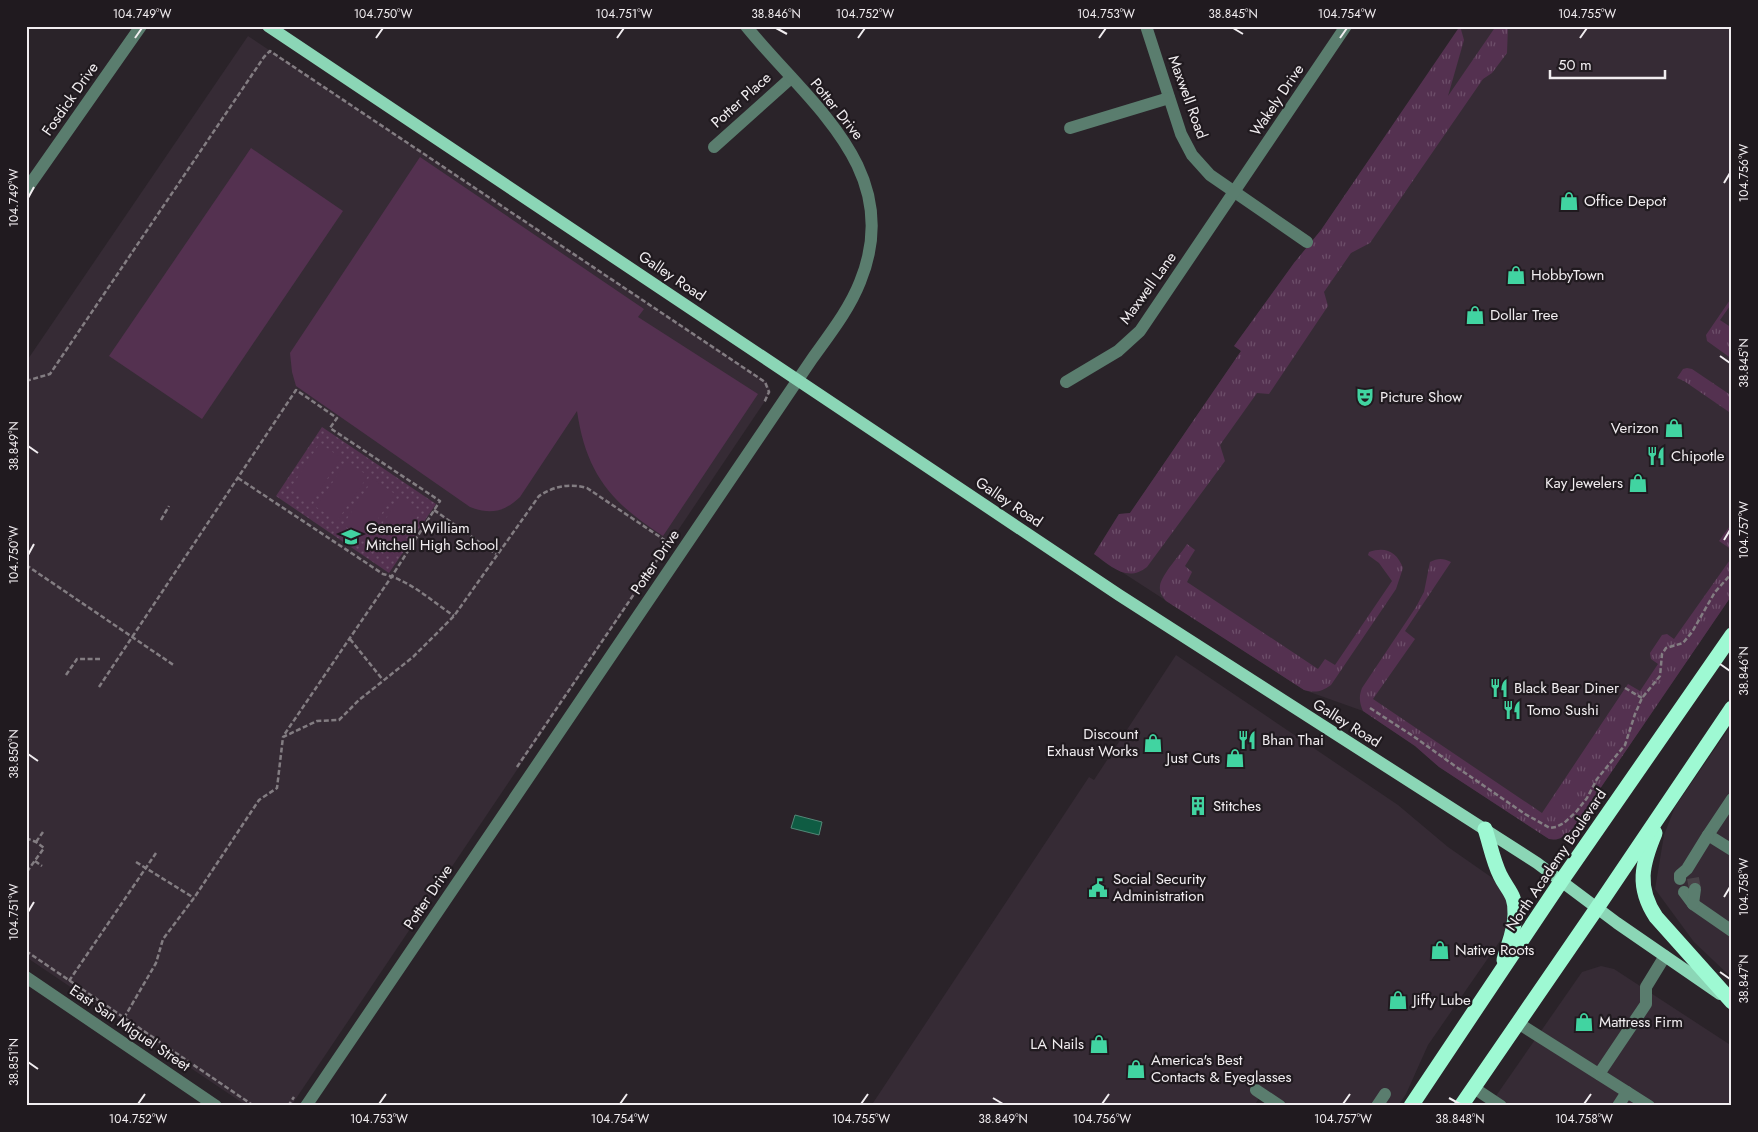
<svg xmlns="http://www.w3.org/2000/svg" width="1758" height="1132" font-family="Jost,sans-serif">
  <style>
    .built { fill: #362b35 }
    .grass { fill: url(#grass-tufts) }
    .park { fill: url(#park-dots) }
    .pitch { fill: #543150 }
    .water { fill: #0f5c43; stroke: #538877 }
    .lines { fill: none; stroke-linecap: round; stroke-linejoin: round }
    .minor-tunnel { stroke: #484147; stroke-width: 12; stroke-dasharray: 12 6; stroke-linecap: butt }
    .path { stroke: #837d82; stroke-width: 2.5; stroke-dasharray: 5 2.5; stroke-linecap: butt }
    .minor { stroke: #5a7d6e; stroke-width: 12 }
    .major { stroke: #8bd6b6; stroke-width: 12 }
    .highway { stroke: #9ef9d3; stroke-width: 15 }
    .ticks { fill: none; stroke: #f1edf0; stroke-width: 2 }
    .labels { text-anchor: middle; dominant-baseline: central; stroke-width: 4.5; stroke-linejoin: round; paint-order: stroke }
    .street-label { font-size: 15px; fill: #f1edf0; stroke: #201a1f }
    .poi-label { font-size: 15px; fill: #f1edf0; stroke: #201a1f; text-anchor: start }
    .neatline { fill: none; stroke: #f1edf0; stroke-width: 2 }
    .ticks-label { font-size: 12px; text-anchor: middle; fill: #f1edf0 }
  </style>
  <defs>
    <pattern id="grass-tufts" width="24" height="20" patternUnits="userSpaceOnUse" patternTransform="scale(1.25)"><rect width="24" height="20" fill="#543150"/><path d="M3 7l-1-3M5 7V3M7 7l1-3M15 17l-1-3M17 17v-4M19 17l1-3" fill="none" stroke="#6d4f6a"/></pattern>
    <pattern id="park-dots" width="8" height="8" patternUnits="userSpaceOnUse" patternTransform="scale(1.25)"><rect width="8" height="8" fill="#543150"/><path d="M2 2h.1M6 6h.1" fill="none" stroke="#6d4f6a" stroke-width="1.8" stroke-linecap="round"/></pattern>
  </defs>
  <rect width="100%" height="100%" fill="#2a2329"/>
  <!-- built -->
  <g class="built">
    <path d="M 1461,26 L 1732,26 L 1732,595 L 1574,827 L 1568,834 L 1556,840 L 1549,839 L 1439,767 L 1415,746 L 1363,711 L 1304,690 L 1094,554 L 1119,514 L 1130,513 L 1241,351 L 1234,346 L 1294,263 L 1321,230 Z"/>
    <path d="M 248,36 L 767,382 L 771,392 L 291,1106 L 247,1106 L 26,957 L 26,362 Z"/>
    <path d="M 1176,655 L 1398,805 L 1448,847 L 1491,877 L 1500,887 L 1507,899 L 1509,912 L 1508,925 L 1502,938 L 1428,1045 L 1406,1094 L 1398,1106 L 1276,1106 L 1261,1095 L 1254,1106 L 871,1106 L 1089,777 L 1094,780 Z"/>
    <path d="M 1732,724 L 1732,978 L 1694,942 L 1655,889 L 1664,835 L 1675,807 Z"/>
    <path d="M 1601,966 L 1614,969 L 1732,1046 L 1732,1106 L 1489,1106 L 1582,972 Z"/>
  </g>
  <!-- grass -->
  <g class="grass">
    <path d="M 1460,26 L 1464,40 L 1448,96 L 1496,26 L 1508,26 L 1507,53 L 1492,73 L 1483,79 L 1370,243 L 1351,253 L 1324,292 L 1328,306 L 1269,394 L 1257,393 L 1220,445 L 1225,461 L 1147,567 C 1127,583 1111,566 1094,554 L 1119,514 L 1130,513 L 1241,351 L 1234,346 L 1294,263 L 1321,230 Z"/>
    <path d="M 1732,297 L 1732,303 L 1720,320 L 1732,328 L 1732,359 L 1707,341 L 1706,335 Z"/>
    <path d="M 1687,368 L 1692,369 L 1732,396 L 1732,414 L 1684,381 L 1677,378 L 1683,369 Z"/>
    <path d="M 1732,523 L 1732,550 L 1719,541 Z"/>
    <path d="M 1187,544 L 1195,550 L 1185,566 L 1192,572 L 1187,582 L 1318,669 L 1325,659 L 1335,665 L 1392,581 L 1379,563 L 1368,555 L 1369,552 C 1386,546 1397,552 1403,568 L 1396,589 L 1331,685 C 1321,692 1316,693 1304,690 L 1166,601 C 1163,597 1159,592 1160,586 C 1161,575 1181,554 1187,544 Z"/>
    <path d="M 1732,557 L 1732,595 L 1574,827 C 1567,835 1561,841 1549,839 L 1439,767 L 1415,746 L 1363,711 C 1359,702 1359,696 1362,688 L 1416,607 L 1424,592 L 1430,562 C 1438,558 1443,558 1451,562 L 1405,631 L 1415,639 L 1373,699 L 1542,813 L 1628,684 L 1640,691 L 1658,664 L 1651,659 L 1650,653 L 1662,635 L 1667,634 L 1674,639 Z"/>
  </g>
  <!-- park -->
  <path class="park" d="M 322,427 L 436,504 L 389,573 L 276,496 Z"/>
  <!-- pitch -->
  <g class="pitch">
    <path d="M 251,148 L 343,211 L 202,419 L 109,356 Z"/>
    <path d="M 420,157 L 644,309 L 638,317 L 758,394 L 663,536 C 611,503 586,473 577,411 L 520,497 C 504,512 491,515 470,507 L 296,386 L 292,372 L 290,353 Z"/>
    <path d="M 320,443 L 341,458 L 311,503 L 290,489 Z"/>
    <path d="M 347,461 L 368,476 L 337,521 L 316,507 Z"/>
    <path d="M 373,479 L 395,494 L 364,539 L 343,525 Z"/>
    <path d="M 400,497 L 421,511 L 391,557 L 370,543 Z"/>
  </g>
  <!-- water -->
  <path class="water" d="M 795,815 L 822,822 L 819,835 L 791,828 Z"/>
  <g class="lines">
    <!-- minor-tunnel -->
    <path class="minor-tunnel" d="M 1693,878 L 1695,889"/>
    <!-- path -->
    <g class="path">
      <path d="M 26,381 L 50,374 L 264,57 L 270,51 L 765,382 L 769,392 L 764,403"/>
      <path d="M 238,478 L 383,574 C 409,580 432,601 454,616"/>
      <path d="M 434,510 L 496,554"/>
      <path d="M 161,520 L 169,506"/>
      <path d="M 26,565 L 175,666"/>
      <path d="M 350,639 L 383,680"/>
      <path d="M 66,675 L 77,659 L 100,659"/>
      <path d="M 99,687 L 296,390 L 337,418 L 330,428 L 440,501 L 392,576 L 284,735"/>
      <path d="M 1625,688 L 1642,698"/>
      <path d="M 1370,708 L 1413,736 L 1455,766 L 1525,814 L 1550,828 L 1556,827 L 1564,823 L 1576,812 L 1587,798 L 1597,779 L 1625,745 L 1635,714 L 1642,698 L 1660,676 L 1662,654 L 1666,648 L 1683,643 L 1692,632 L 1715,592 L 1732,573"/>
      <path d="M 517,767 L 672,538"/>
      <path d="M 26,838 L 36,842 L 44,848 L 26,873"/>
      <path d="M 36,842 L 43,832"/>
      <path d="M 35,861 L 42,866"/>
      <path d="M 136,862 L 194,898"/>
      <path d="M 26,951 L 254,1106"/>
      <path d="M 69,981 L 156,853"/>
      <path d="M 124,1018 L 156,963 L 163,939 L 194,898 L 259,800 L 277,788 L 283,737 L 317,721 L 339,720 L 359,700 L 413,657 L 454,616 L 539,496 C 554,486 570,483 587,488 L 669,543"/>
      <path d="M 288,1106 L 294,1097"/>
    </g>
    <!-- minor -->
    <g class="minor">
      <path d="M 1146,26 L 1181,134 L 1192,155 L 1210,175 L 1307,242"/>
      <path d="M 1070,128 L 1169,98"/>
      <path d="M 714,147 L 791,78"/>
      <path d="M 26,190 L 141,26"/>
      <path d="M 1066,382 L 1118,351 L 1140,331 L 1346,26"/>
      <path d="M 1732,799 L 1708,835 L 1732,850"/>
      <path d="M 1680,879 L 1680,875 L 1687,869 L 1708,835"/>
      <path d="M 1684,892 L 1693,904 L 1732,931"/>
      <path d="M 1693,904 L 1695,889"/>
      <path d="M 26,977 L 216,1106"/>
      <path d="M 1518,1023 L 1627,1092"/>
      <path d="M 1599,1074 L 1646,1004 L 1646,987 L 1665,956"/>
      <path d="M 1474,1088 L 1501,1106"/>
      <path d="M 1256,1090 L 1280,1106"/>
      <path d="M 306,1106 L 812,359 C 829,335 849,310 860,282 C 906,170 808,103 746,26"/>
      <path d="M 1377,1106 L 1385,1094"/>
      <path d="M 1618,1106 L 1627,1092 L 1649,1106"/>
    </g>
    <!-- major -->
    <path class="major" d="M 268,26 L 1119,595 L 1537,863 L 1617,923 L 1720,994"/>
    <!-- highway -->
    <g class="highway">
      <path d="M 1485,829 C 1490,844 1493,861 1500,875 C 1507,890 1516,894 1515,914 C 1515,930 1508,945 1504,960"/>
      <path d="M 1655,833 C 1642,864 1636,887 1656,917 L 1732,1002"/>
      <path d="M 1411,1106 L 1562,880 L 1732,635"/>
      <path d="M 1461,1106 L 1597,908 L 1732,708"/>
    </g>
  </g>
  <!-- ticks -->
  <path class="ticks" d="M 776,28 L 787,34M 1233,28 L 1243,34M 135,38 L 142,28M 376,38 L 383,28M 617,38 L 624,28M 858,38 L 865,28M 1099,38 L 1106,28M 1340,38 L 1347,28M 1580,38 L 1587,28M 1724,183 L 1730,173M 28,198 L 34,187M 1720,356 L 1730,363M 28,446 L 38,453M 1724,540 L 1730,530M 28,555 L 34,544M 1720,664 L 1730,671M 28,754 L 38,761M 1724,897 L 1730,887M 28,912 L 34,902M 1720,972 L 1730,979M 28,1062 L 38,1069M 993,1098 L 1003,1104M 1449,1098 L 1460,1104M 138,1104 L 145,1094M 379,1104 L 386,1094M 620,1104 L 627,1094M 861,1104 L 868,1094M 1102,1104 L 1109,1094M 1343,1104 L 1350,1094M 1584,1104 L 1591,1094"/>
  <!-- icons -->
  <defs>
    <g id="shop-bare" transform="scale(1.5)"><path d="M-5-2.5h2.3a2.7 3.5 0 0 1 5.4 0H5L5.5 6h-11ZM-1.5-2.5h3a1.5 2.3 0 0 0-3 0Z" fill="#41d4a1" stroke="#201a1f" stroke-width="2.5" paint-order="stroke"/></g>
    <g id="theatre-bare" transform="scale(1.5)"><path d="M-5-5.5Q0-4 5-5.5V0Q5 5 0 6Q-5 5-5 0ZM-3.3-2.5H-1v1.5H-3.3ZM1-2.5H3.3v1.5H1ZM-2.8 1Q0 5.5 2.8 1Z" fill="#41d4a1" stroke="#201a1f" stroke-width="2.5" paint-order="stroke"/></g>
    <g id="restaurant-bare" transform="scale(1.5)"><path d="M-5-6h1v4h1v-4h1v4h1v-4h1v5L-1.5 .5V6h-2V.5L-5-1ZM5-6V6H3V1.5H1.5Q1.5-4 5-6Z" fill="#41d4a1" stroke="#201a1f" stroke-width="2.5" paint-order="stroke"/></g>
    <g id="school-bare" transform="scale(1.5)"><path d="M0-5L7-2L0 1L-7-2ZM-4 1L0 2.5L4 1V4Q0 6-4 4Z" fill="#41d4a1" stroke="#201a1f" stroke-width="2.5" paint-order="stroke"/></g>
    <g id="building-bare" transform="scale(1.5)"><path d="M-4-6H4V6H1V3H-1V6H-4ZM-2.5-4.3h1.7v1.8h-1.7ZM.8-4.3h1.7v1.8H.8ZM-2.5-1h1.7V.8h-1.7ZM.8-1h1.7V.8H.8Z" fill="#41d4a1" stroke="#201a1f" stroke-width="2.5" paint-order="stroke"/></g>
    <g id="civic-bare" transform="scale(1.5)"><path d="M-.6-6.5H3V-4.5H.6V-3L4-1V1h2V6H-6V1h2V-1L-.6-3ZM-1.2 2.5V6h2.4V2.5Z" fill="#41d4a1" stroke="#201a1f" stroke-width="2.5" paint-order="stroke"/></g>
  </defs>
  <g fill-rule="evenodd">
    <use href="#shop-bare" x="1569" y="201"/>
    <use href="#shop-bare" x="1516" y="275"/>
    <use href="#shop-bare" x="1475" y="315"/>
    <use href="#theatre-bare" x="1365" y="397"/>
    <use href="#shop-bare" x="1674" y="428"/>
    <use href="#restaurant-bare" x="1656" y="456"/>
    <use href="#shop-bare" x="1638" y="483"/>
    <use href="#school-bare" x="351" y="537"/>
    <use href="#restaurant-bare" x="1499" y="688"/>
    <use href="#restaurant-bare" x="1512" y="710"/>
    <use href="#restaurant-bare" x="1247" y="740"/>
    <use href="#shop-bare" x="1153" y="743"/>
    <use href="#shop-bare" x="1235" y="758"/>
    <use href="#building-bare" x="1198" y="806"/>
    <use href="#civic-bare" x="1098" y="888"/>
    <use href="#shop-bare" x="1440" y="950"/>
    <use href="#shop-bare" x="1398" y="1000"/>
    <use href="#shop-bare" x="1584" y="1022"/>
    <use href="#shop-bare" x="1099" y="1044"/>
    <use href="#shop-bare" x="1136" y="1069"/>
  </g>
  <g class="labels">
    <!-- street labels -->
    <g class="street-label">
      <text transform="translate(1188 97) rotate(70)">Maxwell Road</text>
      <text transform="translate(70 99) rotate(-55)">Fosdick Drive</text>
      <text transform="translate(741 100) rotate(-42)">Potter Place</text>
      <text transform="translate(1277 100) rotate(-56)">Wakely Drive</text>
      <text transform="translate(837 109) rotate(51)">Potter Drive</text>
      <text transform="translate(672 276) rotate(34)">Galley Road</text>
      <text transform="translate(1148 288) rotate(-54)">Maxwell Lane</text>
      <text transform="translate(1009 502) rotate(34)">Galley Road</text>
      <text transform="translate(655 562) rotate(-56)">Potter Drive</text>
      <text transform="translate(1347 723) rotate(32)">Galley Road</text>
      <text transform="translate(1556 860) rotate(-56)">North Academy Boulevard</text>
      <text transform="translate(428 897) rotate(-56)">Potter Drive</text>
      <text transform="translate(130 1028) rotate(34)">East San Miguel Street</text>
    </g>
    <!-- poi labels -->
    <g class="poi-label">
      <text x="1584" y="201">Office Depot</text>
      <text x="1531" y="275">HobbyTown</text>
      <text x="1490" y="315">Dollar Tree</text>
      <text x="1380" y="397">Picture Show</text>
      <text x="1659" y="428" text-anchor="end">Verizon</text>
      <text x="1671" y="456">Chipotle</text>
      <text x="1623" y="483" text-anchor="end">Kay Jewelers</text>
      <text x="366" y="528">General William<tspan x="366" dy="17">Mitchell High School</tspan></text>
      <text x="1514" y="688">Black Bear Diner</text>
      <text x="1527" y="710">Tomo Sushi</text>
      <text x="1138" y="734" text-anchor="end">Discount<tspan x="1138" dy="17">Exhaust Works</tspan></text>
      <text x="1262" y="740">Bhan Thai</text>
      <text x="1220" y="758" text-anchor="end">Just Cuts</text>
      <text x="1213" y="806">Stitches</text>
      <text x="1113" y="879">Social Security<tspan x="1113" dy="17">Administration</tspan></text>
      <text x="1455" y="950">Native Roots</text>
      <text x="1413" y="1000">Jiffy Lube</text>
      <text x="1599" y="1022">Mattress Firm</text>
      <text x="1084" y="1044" text-anchor="end">LA Nails</text>
      <text x="1151" y="1060">America's Best<tspan x="1151" dy="17">Contacts &amp; Eyeglasses</tspan></text>
    </g>
  </g>
  <!-- border -->
  <rect width="1758" height="1132" fill="none" stroke="#201a1f" stroke-width="55"/>
  <!-- scale -->
  <path d="M1550 70v8h115v-8" fill="none" stroke="#f1edf0" stroke-width="2.5"/>
  <text x="1558" y="70" font-size="15" fill="#f1edf0" stroke="#201a1f" stroke-width="4" paint-order="stroke">50 m</text>
  <rect x="28" y="28" width="1702" height="1076" class="neatline"/>
  <g class="ticks-label">
    <text x="142" y="18">104.749°W</text>
    <text x="383" y="18">104.750°W</text>
    <text x="624" y="18">104.751°W</text>
    <text x="776" y="18">38.846°N</text>
    <text x="865" y="18">104.752°W</text>
    <text x="1106" y="18">104.753°W</text>
    <text x="1233" y="18">38.845°N</text>
    <text x="1347" y="18">104.754°W</text>
    <text x="1587" y="18">104.755°W</text>
    <text transform="translate(1744 173) rotate(-90)" y="4">104.756°W</text>
    <text transform="translate(14 198) rotate(-90)" y="4">104.749°W</text>
    <text transform="translate(1744 363) rotate(-90)" y="4">38.845°N</text>
    <text transform="translate(14 446) rotate(-90)" y="4">38.849°N</text>
    <text transform="translate(1744 530) rotate(-90)" y="4">104.757°W</text>
    <text transform="translate(14 555) rotate(-90)" y="4">104.750°W</text>
    <text transform="translate(1744 671) rotate(-90)" y="4">38.846°N</text>
    <text transform="translate(14 754) rotate(-90)" y="4">38.850°N</text>
    <text transform="translate(1744 887) rotate(-90)" y="4">104.758°W</text>
    <text transform="translate(14 912) rotate(-90)" y="4">104.751°W</text>
    <text transform="translate(1744 979) rotate(-90)" y="4">38.847°N</text>
    <text transform="translate(14 1062) rotate(-90)" y="4">38.851°N</text>
    <text x="138" y="1123">104.752°W</text>
    <text x="379" y="1123">104.753°W</text>
    <text x="620" y="1123">104.754°W</text>
    <text x="861" y="1123">104.755°W</text>
    <text x="1003" y="1123">38.849°N</text>
    <text x="1102" y="1123">104.756°W</text>
    <text x="1343" y="1123">104.757°W</text>
    <text x="1460" y="1123">38.848°N</text>
    <text x="1584" y="1123">104.758°W</text>
  </g>
</svg>
